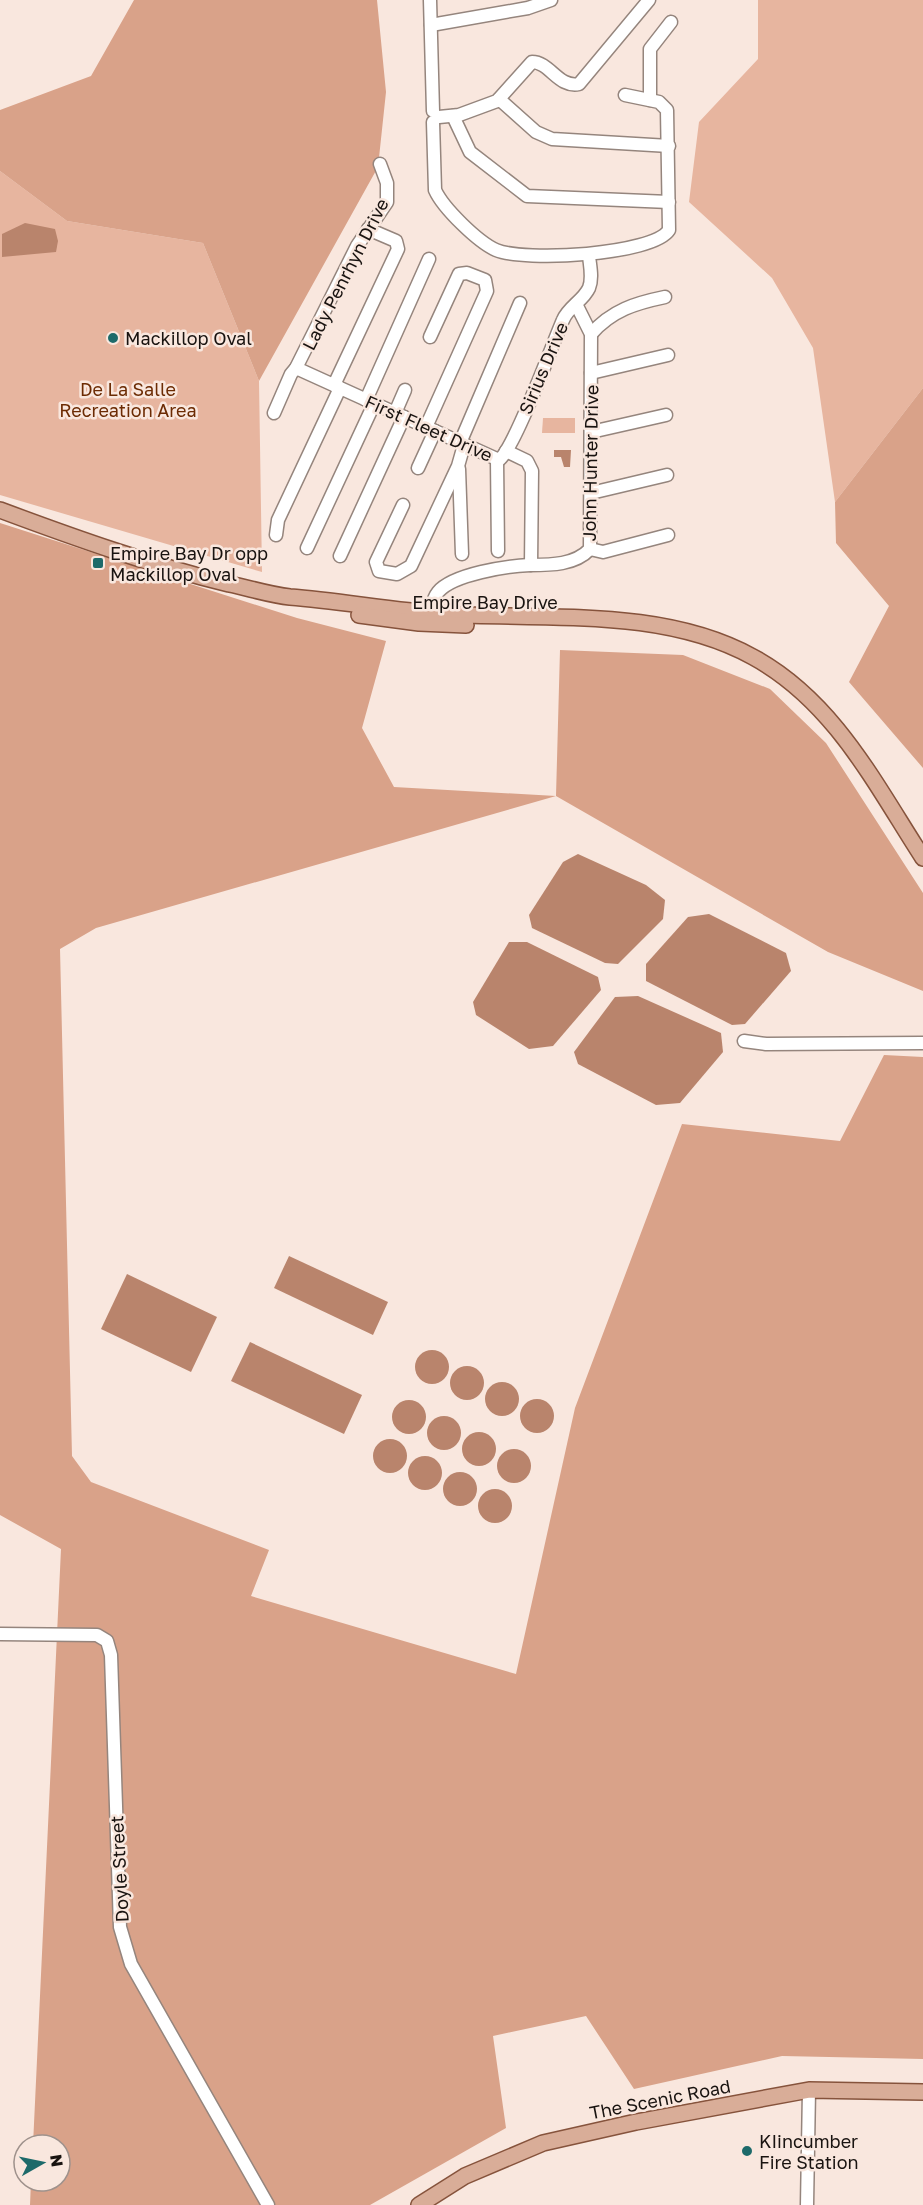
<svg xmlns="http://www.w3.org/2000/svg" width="923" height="2205" font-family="'Golos Text',sans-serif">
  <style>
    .green { fill: #e7b59f }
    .forest { fill: #d9a289 }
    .water { fill: #b9846c }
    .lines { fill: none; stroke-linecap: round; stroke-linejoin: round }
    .minor-casing { stroke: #95857d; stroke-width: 15 }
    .major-casing { stroke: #86533c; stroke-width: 18 }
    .minor { stroke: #fff; stroke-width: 12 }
    .major { stroke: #d9ad98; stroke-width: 15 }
    .poi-dot { fill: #1d6a6a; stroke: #f9e7de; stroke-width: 2 }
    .labels { text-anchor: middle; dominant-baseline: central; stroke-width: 5; stroke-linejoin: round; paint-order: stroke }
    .street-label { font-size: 18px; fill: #191310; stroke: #f9e7de }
    .poi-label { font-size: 18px; fill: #191310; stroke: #f9e7de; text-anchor: start }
    .park-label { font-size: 18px; fill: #6c2b03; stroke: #f9e7de }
  </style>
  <rect width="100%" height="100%" fill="#f9e7de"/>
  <!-- green -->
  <g class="green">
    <path d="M 758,0 L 923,0 L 923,388 L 835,502 L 813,348 L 772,278 L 689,202 L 699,122 L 758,59 Z"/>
    <path d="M 0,171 L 67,221 L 203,243 L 259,381 L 262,572 L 0,495 Z"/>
    <path d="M 543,418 L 575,418 L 575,433 L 542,433 Z"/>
  </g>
  <!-- forest -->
  <g class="forest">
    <path d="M 134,0 L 377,0 L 386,92 L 378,167 L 259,381 L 203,243 L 67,221 L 0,171 L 0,110 L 91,76 Z"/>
    <path d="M 923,388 L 923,768 L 849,682 L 889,606 L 836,543 L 835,502 Z"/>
    <path d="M 0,523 L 297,618 L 386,641 L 362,728 L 394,787 L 556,796 L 560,650 L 683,655 L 770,689 L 826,743 L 923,893 L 923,991 L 828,952 L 556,796 L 96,928 L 60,949 L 72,1456 L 91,1482 L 269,1550 L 251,1596 L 516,1674 L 575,1408 L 682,1124 L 840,1141 L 884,1055 L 923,1057 L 923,2059 L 782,2056 L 634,2089 L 586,2016 L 493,2036 L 506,2128 L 370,2205 L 30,2205 L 31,2181 L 60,2181 L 60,2145 L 33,2145 L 61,1549 L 0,1515 Z"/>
  </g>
  <!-- water -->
  <g class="water">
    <path d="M 25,223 L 55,229 L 58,241 L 56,252 L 2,257 L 2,234 Z"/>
    <path d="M 554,450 L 571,450 L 570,467 L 564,467 L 561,457 L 554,457 Z"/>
    <path d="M 578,854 L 646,885 L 665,900 L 663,919 L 618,964 L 605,963 L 532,928 L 529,915 L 563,862 Z"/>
    <path d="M 709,914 L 786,953 L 791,971 L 745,1024 L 732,1025 L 646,981 L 646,964 L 688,917 Z"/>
    <path d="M 509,942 L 527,942 L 598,977 L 601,990 L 553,1046 L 529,1049 L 476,1015 L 473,1002 Z"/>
    <path d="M 638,996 L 721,1033 L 723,1052 L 680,1103 L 656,1105 L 578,1064 L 574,1052 L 615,997 Z"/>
    <path d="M 289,1256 L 388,1302 L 373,1335 L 274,1288 Z"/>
    <path d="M 127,1274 L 217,1317 L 191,1372 L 101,1329 Z"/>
    <path d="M 250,1342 L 362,1395 L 344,1434 L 231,1381 Z"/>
    <circle cx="432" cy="1367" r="17"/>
    <circle cx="467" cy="1383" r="17"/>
    <circle cx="502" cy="1399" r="17"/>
    <circle cx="537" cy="1416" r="17"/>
    <circle cx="409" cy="1417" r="17"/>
    <circle cx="444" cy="1433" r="17"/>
    <circle cx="479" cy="1449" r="17"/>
    <circle cx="390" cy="1456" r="17"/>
    <circle cx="514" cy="1466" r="17"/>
    <circle cx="425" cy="1473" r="17"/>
    <circle cx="460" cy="1489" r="17"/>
    <circle cx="495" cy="1506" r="17"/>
  </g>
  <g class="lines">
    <!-- minor casing -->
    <g class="minor-casing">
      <g id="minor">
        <path d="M 430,0 L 433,111"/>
        <path d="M 431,25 L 528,8 L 551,0"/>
        <path d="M 499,99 L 536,132 L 552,139 L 669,146"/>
        <path d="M 650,100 L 650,49 L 671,22"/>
        <path d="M 453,116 L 470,152 L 527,196 L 669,202"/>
        <path d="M 439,117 L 459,115 L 497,101 L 532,62 C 550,62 558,88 579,84 L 649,0"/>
        <path d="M 433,122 L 435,190 C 443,208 478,242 496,250 C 524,262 653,255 669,230 L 667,110 L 659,102 L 625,95"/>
        <path d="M 591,334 C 612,310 636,303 665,297"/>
        <path d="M 296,368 L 499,460 C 515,448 552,345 563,320 C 568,307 583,301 589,288 C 593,278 590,266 589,256"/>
        <path d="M 591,373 L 668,355"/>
        <path d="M 334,385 L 398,249 L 396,241 L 368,229"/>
        <path d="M 366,400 L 429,259"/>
        <path d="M 274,413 L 291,374 L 296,368 L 357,246 L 387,202 L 387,183 L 380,164"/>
        <path d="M 395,413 L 405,390"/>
        <path d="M 426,427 L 487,291 L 485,280 L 467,273 L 459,274 L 430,337"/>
        <path d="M 591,432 L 666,415"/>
        <path d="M 460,443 L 520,303"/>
        <path d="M 506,451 L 527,461 L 532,471 L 531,565"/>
        <path d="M 497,460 L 498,551"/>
        <path d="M 418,468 L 435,431"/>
        <path d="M 459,469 L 462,554"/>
        <path d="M 591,493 L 667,475"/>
        <path d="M 403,505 L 376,562 L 379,571 L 397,574 L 411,566 L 458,466 L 464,445"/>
        <path d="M 276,535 L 278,520 L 340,388"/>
        <path d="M 307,548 L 374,404"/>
        <path d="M 590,549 L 603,552 L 668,535"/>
        <path d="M 340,556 L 404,417"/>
        <path d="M 430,613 C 432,606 433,598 438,592 C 453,574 507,566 530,565 C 551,565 575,565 590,549 L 591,334 L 576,304"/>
        <path d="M 744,1041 L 766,1044 L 923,1043"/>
        <path d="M 0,1634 L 97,1635 L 107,1641 L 111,1655 L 120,1927 L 131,1964 L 268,2205"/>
        <path d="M 807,2205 L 809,2090"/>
      </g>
    </g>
    <!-- major casing -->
    <g class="major-casing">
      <g id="major">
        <path d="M 0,510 C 75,538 151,565 229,584 C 249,588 270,595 290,597 C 342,601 394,611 446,614 C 546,620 663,607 753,657 C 834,701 875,784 923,858"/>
        <path d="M 359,615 L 419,623 L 466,625"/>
        <path d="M 419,2205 L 465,2176 L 543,2143 L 636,2122 L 809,2090 L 923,2092"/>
      </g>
    </g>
    <!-- minor -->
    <use href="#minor" class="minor"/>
    <!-- major -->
    <use href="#major" class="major"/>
  </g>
  <!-- markers -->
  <g class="poi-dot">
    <circle cx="113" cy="338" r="6"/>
    <rect x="92" y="557" width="12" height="12" rx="3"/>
    <circle cx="747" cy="2151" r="6"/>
  </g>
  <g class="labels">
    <!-- street labels -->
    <g class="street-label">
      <text transform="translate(345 274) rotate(-63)">Lady Penrhyn Drive</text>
      <text transform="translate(543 368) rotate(-67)">Sirius Drive</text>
      <text transform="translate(429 428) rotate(24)">First Fleet Drive</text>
      <text transform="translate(590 463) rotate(-89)">John Hunter Drive</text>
      <text x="485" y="602">Empire Bay Drive</text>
      <text transform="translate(119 1869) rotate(-93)">Doyle Street</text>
      <text transform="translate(660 2099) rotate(-11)">The Scenic Road</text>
    </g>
    <!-- poi labels -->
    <g class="poi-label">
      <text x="125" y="338">Mackillop Oval</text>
      <text x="110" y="553">Empire Bay Dr opp<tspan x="110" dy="21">Mackillop Oval</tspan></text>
      <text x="759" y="2141">KIincumber<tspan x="759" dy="21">Fire Station</tspan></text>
    </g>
    <!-- park labels -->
    <g class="park-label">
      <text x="128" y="389">De La Salle<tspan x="128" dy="21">Recreation Area</tspan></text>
    </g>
  </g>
  <!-- north arrow -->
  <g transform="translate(42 2163) rotate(81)"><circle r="28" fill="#f9e7de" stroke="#9f928c" stroke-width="1.5"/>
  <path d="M0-4.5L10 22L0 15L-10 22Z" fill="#1d6a6a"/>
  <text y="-9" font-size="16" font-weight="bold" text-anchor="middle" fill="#191310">N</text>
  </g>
</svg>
